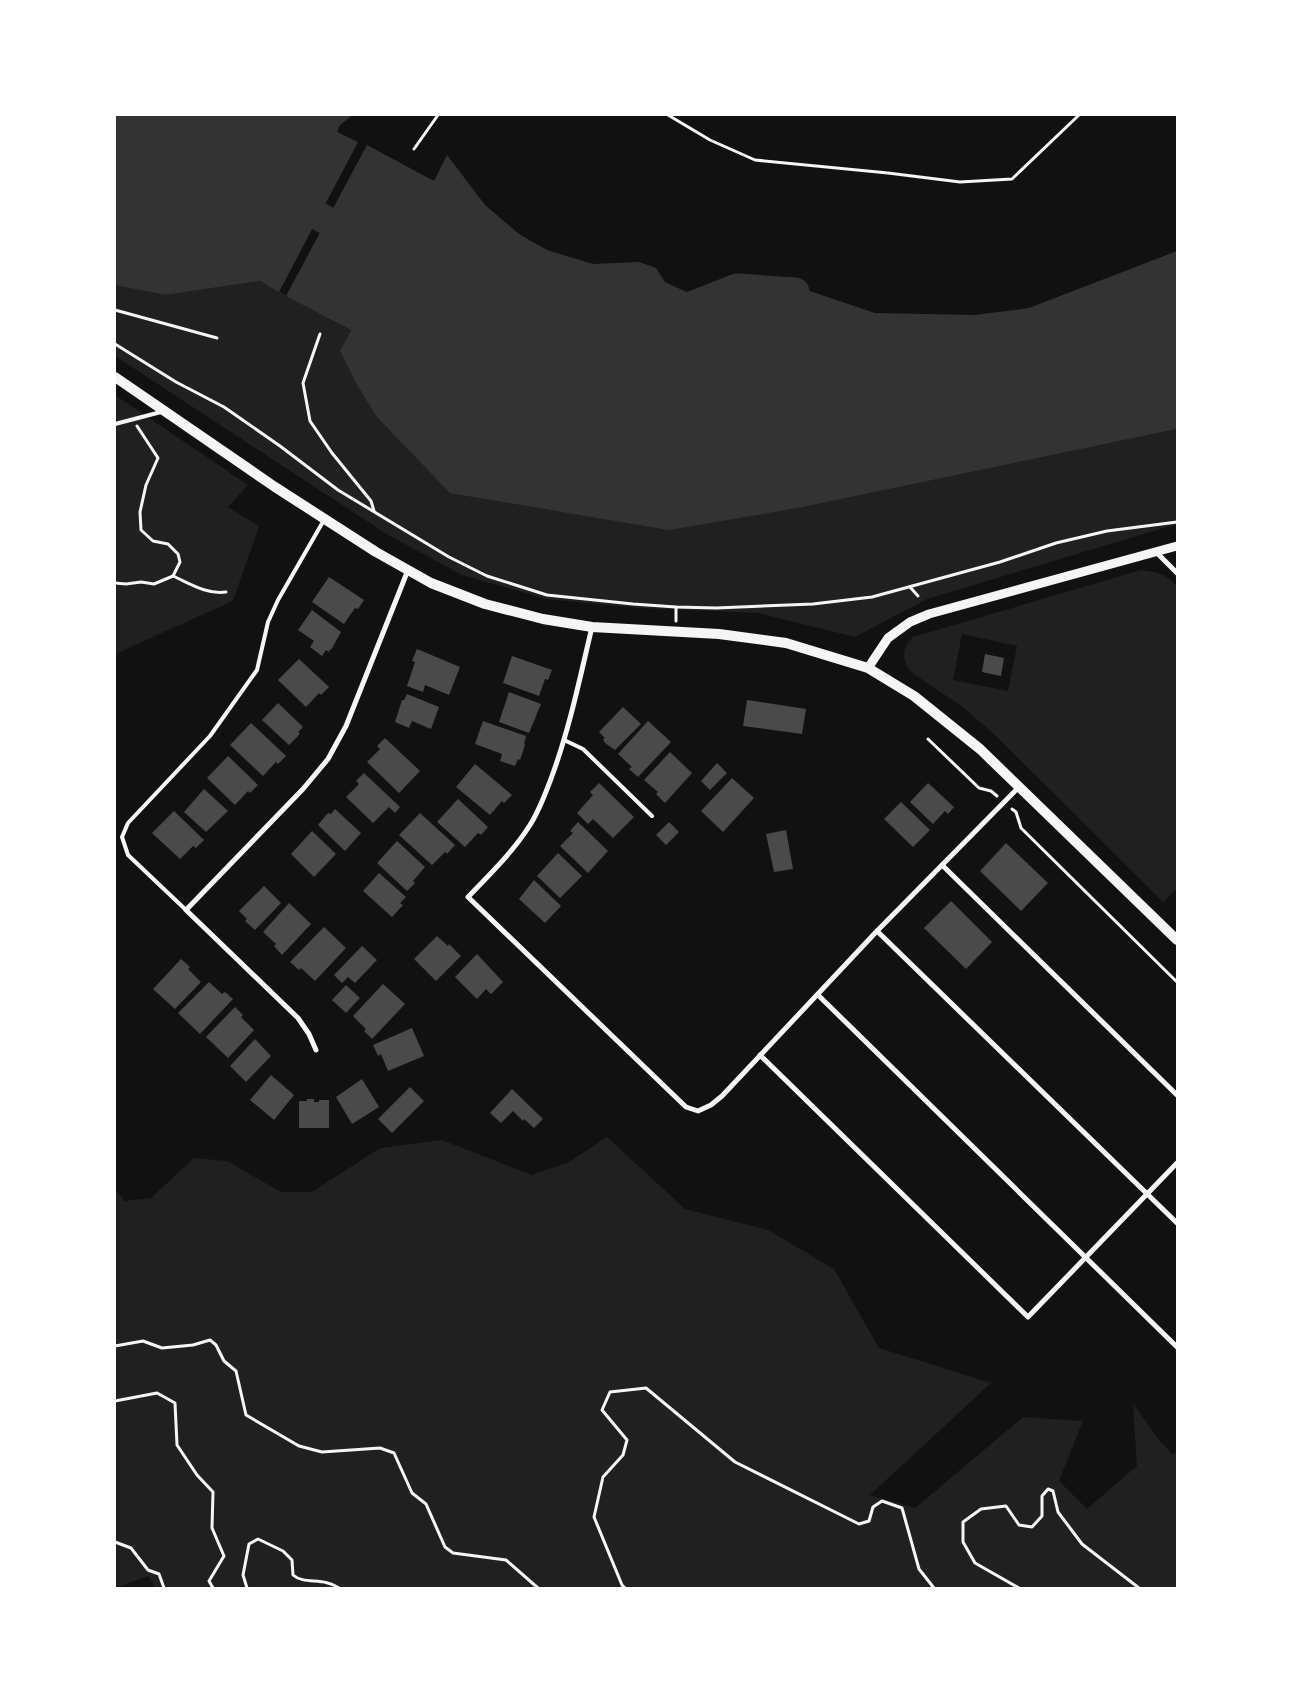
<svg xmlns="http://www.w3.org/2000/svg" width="1292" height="1703" font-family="'Crimson Pro',serif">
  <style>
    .green { fill: #202020; fill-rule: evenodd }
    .water { fill: #333 }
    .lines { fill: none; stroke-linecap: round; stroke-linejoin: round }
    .river { stroke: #333; stroke-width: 29 }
    .building { fill: #4a4a4a }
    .path { stroke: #f5f5f5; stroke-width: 3 }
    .service { stroke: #f5f5f5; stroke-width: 4 }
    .minor { stroke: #f5f5f5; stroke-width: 5 }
    .tertiary { stroke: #f5f5f5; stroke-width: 9 }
    .secondary { stroke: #f5f5f5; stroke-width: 10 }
  </style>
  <rect width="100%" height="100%" fill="#111"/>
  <!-- green -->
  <g class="green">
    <path d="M 260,281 L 351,330 L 340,351 L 357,385 L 376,416 L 803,507 L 1177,429 L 1177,524 L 927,599 L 855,637 L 758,613 L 639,608 L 547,599 L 462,575 L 388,535 L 115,356 L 115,285 L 165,295 Z"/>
    <path d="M 115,395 L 248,485 L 228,507 L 259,526 L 233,601 L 115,654 Z"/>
    <path d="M 1141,570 C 1158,572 1165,574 1177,586 L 1177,888 L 1163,902 L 996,736 L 964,708 L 911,672 C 901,660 902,647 913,637 ZM 962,634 L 1017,646 L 1008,691 L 953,680 Z"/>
    <path d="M 607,1137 L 685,1209 L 768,1230 L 834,1269 L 879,1348 L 991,1383 L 870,1495 L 915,1508 L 1023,1417 L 1083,1421 L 1059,1481 L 1087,1509 L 1137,1466 L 1133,1403 L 1159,1440 L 1173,1455 L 1177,1451 L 1177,1588 L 155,1588 L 148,1576 L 115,1588 L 115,1189 L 125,1201 L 151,1198 L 194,1158 L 227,1161 L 281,1192 L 312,1192 L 380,1148 L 442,1140 L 532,1175 L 569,1162 Z"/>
  </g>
  <!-- water -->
  <g class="water">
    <path d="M 115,115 L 353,115 L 340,125 L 337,132 L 358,142 L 279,292 L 260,281 L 165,295 L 115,285 Z"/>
    <path d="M 367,145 L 434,181 L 447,155 L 485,205 L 519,234 L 547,250 L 593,264 L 639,262 L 656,268 L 665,282 L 693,295 L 795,286 L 875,313 L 974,315 L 1029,308 L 1177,251 L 1177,429 L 803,507 L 669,530 L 450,493 L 376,416 L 357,385 L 340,351 L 351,330 L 286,296 Z"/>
  </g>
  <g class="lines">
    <!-- river -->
    <g class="river">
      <path d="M 286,197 L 360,240"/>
      <path d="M 691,306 L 737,288 L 795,292"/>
    </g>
  </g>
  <!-- building -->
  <g class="building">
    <path d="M 329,577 L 364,600 L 358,609 L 355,608 L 344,624 L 312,602 Z"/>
    <path d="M 312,610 L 341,632 L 331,650 L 330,649 L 329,652 L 326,650 L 322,656 L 310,647 L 314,641 L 298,630 Z"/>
    <path d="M 417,649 L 460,667 L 449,695 L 425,685 L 423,692 L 407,686 L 415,662 L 412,661 Z"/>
    <path d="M 985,654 L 1004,658 L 1001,676 L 982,672 Z"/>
    <path d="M 512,656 L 552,670 L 548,680 L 545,679 L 539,696 L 503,683 Z"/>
    <path d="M 299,659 L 329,687 L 321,695 L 319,693 L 306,707 L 278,680 Z"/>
    <path d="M 509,692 L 541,704 L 529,733 L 499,722 Z"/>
    <path d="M 407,694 L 439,707 L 431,729 L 412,721 L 409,728 L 395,722 L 402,700 L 404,700 Z"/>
    <path d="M 747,700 L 806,709 L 802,734 L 743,726 Z"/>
    <path d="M 278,703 L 303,727 L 298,732 L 300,733 L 297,737 L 289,745 L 262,720 Z"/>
    <path d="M 623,707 L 641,724 L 615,750 L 605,743 L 603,739 L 605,738 L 599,732 Z"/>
    <path d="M 483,721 L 526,736 L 524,744 L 525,745 L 520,760 L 518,759 L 515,766 L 500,761 L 502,754 L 475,744 Z"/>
    <path d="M 648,721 L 671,742 L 638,777 L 629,769 L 632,767 L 618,754 Z"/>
    <path d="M 251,723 L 286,756 L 278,764 L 276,762 L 263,776 L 230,745 Z"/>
    <path d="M 385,738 L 420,771 L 399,793 L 367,762 L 380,749 L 377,746 Z"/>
    <path d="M 670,752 L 692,773 L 665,803 L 656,794 L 658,792 L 644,780 Z"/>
    <path d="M 228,756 L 258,785 L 250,793 L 248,791 L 235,805 L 207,778 Z"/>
    <path d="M 717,763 L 727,773 L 710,790 L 701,781 Z"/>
    <path d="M 475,764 L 512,795 L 504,803 L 502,801 L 490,815 L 456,787 Z"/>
    <path d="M 364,773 L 400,807 L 395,813 L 389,807 L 373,823 L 346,797 L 359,784 L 356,781 Z"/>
    <path d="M 732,778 L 754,798 L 723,832 L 701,811 Z"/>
    <path d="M 599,783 L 634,817 L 613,838 L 593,819 L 588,824 L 577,813 L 593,795 L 590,792 Z"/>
    <path d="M 928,783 L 954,807 L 948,814 L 945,811 L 933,824 L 910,802 Z"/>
    <path d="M 204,789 L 228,811 L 206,832 L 184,812 Z"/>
    <path d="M 458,799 L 488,827 L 481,835 L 478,833 L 465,847 L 437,822 Z"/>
    <path d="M 901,802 L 930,830 L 913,847 L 884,819 Z"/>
    <path d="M 335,809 L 361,833 L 345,851 L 318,825 L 326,815 L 329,813 L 331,814 Z"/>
    <path d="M 174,811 L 204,840 L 196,848 L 193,846 L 180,859 L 152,833 Z"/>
    <path d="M 420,813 L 455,845 L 447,854 L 445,852 L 432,865 L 399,835 Z"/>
    <path d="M 578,822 L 608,851 L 588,873 L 560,846 L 573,833 L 570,831 Z"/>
    <path d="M 669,822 L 679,832 L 666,845 L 656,835 Z"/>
    <path d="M 786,830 L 793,869 L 774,872 L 766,834 Z"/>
    <path d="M 312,831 L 336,854 L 314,877 L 291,854 Z"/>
    <path d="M 397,841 L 425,867 L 413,881 L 415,883 L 407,891 L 377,863 Z"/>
    <path d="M 1006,843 L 1048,883 L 1021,911 L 980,871 Z"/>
    <path d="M 558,853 L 582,876 L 560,898 L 537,876 Z"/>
    <path d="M 379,873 L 406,897 L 400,903 L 403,905 L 392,917 L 363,891 Z"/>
    <path d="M 534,880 L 561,906 L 545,923 L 519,899 Z"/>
    <path d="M 264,886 L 281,903 L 255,930 L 245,921 L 247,919 L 239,911 Z"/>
    <path d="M 951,901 L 992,942 L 966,969 L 924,928 Z"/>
    <path d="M 289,903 L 311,924 L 282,955 L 274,946 L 276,944 L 263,932 Z"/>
    <path d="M 324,927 L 346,948 L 315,981 L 301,968 L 299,970 L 290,962 Z"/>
    <path d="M 437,936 L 448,946 L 449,944 L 461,956 L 436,981 L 414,959 Z"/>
    <path d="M 362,946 L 377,960 L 355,983 L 348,977 L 342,983 L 334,975 Z"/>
    <path d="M 477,954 L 503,982 L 491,994 L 486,989 L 477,999 L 455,977 Z"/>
    <path d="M 181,959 L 190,967 L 188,969 L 201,982 L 175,1009 L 153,989 Z"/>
    <path d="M 209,982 L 222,994 L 225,992 L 233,999 L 200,1034 L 178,1013 Z"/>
    <path d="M 383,984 L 405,1004 L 372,1039 L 364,1031 L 366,1029 L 353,1016 Z"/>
    <path d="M 346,985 L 360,998 L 346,1013 L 332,1000 Z"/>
    <path d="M 235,1007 L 243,1015 L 241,1017 L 254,1030 L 228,1058 L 206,1037 Z"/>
    <path d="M 412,1028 L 424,1056 L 388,1071 L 381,1054 L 378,1056 L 373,1045 Z"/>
    <path d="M 255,1039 L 271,1056 L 246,1082 L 230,1066 Z"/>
    <path d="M 271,1075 L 294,1095 L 274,1120 L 250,1100 Z"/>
    <path d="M 362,1079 L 379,1107 L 352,1124 L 336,1097 Z"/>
    <path d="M 410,1087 L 424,1101 L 392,1133 L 378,1119 Z"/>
    <path d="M 512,1089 L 543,1119 L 534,1128 L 524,1119 L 523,1121 L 513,1111 L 501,1123 L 490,1113 Z"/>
    <path d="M 307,1099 L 314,1099 L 314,1102 L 319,1102 L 319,1100 L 329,1100 L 329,1128 L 299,1128 L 299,1101 L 307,1101 Z"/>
  </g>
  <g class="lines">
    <!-- path -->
    <g class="path">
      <path d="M 668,115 L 710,140 L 755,160 L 888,173 L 960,182 L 1012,179 L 1079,115"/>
      <path d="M 414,149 L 438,115"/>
      <path d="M 115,310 L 217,338"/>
      <path d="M 320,334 L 303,383 L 310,421 L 332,453 L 371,501 L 374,511"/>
      <path d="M 115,344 L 176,382 L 224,407 L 280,446 L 338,490 L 449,557 L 487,576 L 547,595 L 633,604 L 676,607 L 716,608 L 813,604 L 872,597 L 1000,562 L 1056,543 L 1107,531 L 1177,522"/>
      <path d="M 173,576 C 189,583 207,595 226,592"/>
      <path d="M 115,583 L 126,584 L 141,582 L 154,584 L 173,576 L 180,562 L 178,554 L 168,544 L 153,541 L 141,530 L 140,512 L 146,485 L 158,458 L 137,426"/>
      <path d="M 910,587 L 918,596"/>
      <path d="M 676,621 L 676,607"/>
      <path d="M 928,739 L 979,788 L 991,791 L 997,796"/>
      <path d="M 1012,809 L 1016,812 L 1021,828 L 1177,982"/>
      <path d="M 115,1346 L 143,1341 L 162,1348 L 193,1345 L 210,1340 L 216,1345 L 224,1361 L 236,1371 L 246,1415 L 299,1446 L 322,1452 L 380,1448 L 394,1453 L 412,1493 L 426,1504 L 445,1547 L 453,1553 L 506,1560 L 538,1588"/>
      <path d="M 115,1401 L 157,1393 L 175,1403 L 177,1445 L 197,1475 L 213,1492 L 212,1528 L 224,1556 L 209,1581 L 213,1588"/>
      <path d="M 115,1542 L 131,1548 L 148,1570 L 159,1574 L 164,1588"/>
      <path d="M 247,1588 L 243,1575 L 249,1544 L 258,1539 L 283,1551 L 292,1560 L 293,1575 C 304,1585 324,1577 339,1588"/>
      <path d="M 625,1588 L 622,1585 L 594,1517 L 603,1477 L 623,1455 L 627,1440 L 602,1410 L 610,1392 L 646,1388 L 735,1462 L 859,1524 L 869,1521 L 873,1507 L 882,1501 L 902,1508 L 919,1569 L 934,1588"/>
      <path d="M 1019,1588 L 975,1563 L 963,1542 L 963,1522 L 981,1509 L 1006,1506 L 1019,1525 L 1032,1527 L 1042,1516 L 1042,1496 L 1048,1489 L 1053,1491 L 1058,1512 L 1082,1544 L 1139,1588"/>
    </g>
    <!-- service -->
    <g class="service">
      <path d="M 115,424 L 161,412"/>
      <path d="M 564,740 L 583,749 L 652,816"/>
      <path d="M 186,910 L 128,855 L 122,837 L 128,823 L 210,736 L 257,670 L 268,622 L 278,600 L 324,520"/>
    </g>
    <!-- minor -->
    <g class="minor">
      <path d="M 1156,552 L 1177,573"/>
      <path d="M 592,627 C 580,677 570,727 552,776 C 546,792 540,809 530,825 C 513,852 490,874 468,897 L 686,1107 L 698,1111 L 711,1105 L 722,1096 L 877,931 L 1019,787"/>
      <path d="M 942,865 L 1177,1095"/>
      <path d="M 877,931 L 1177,1223"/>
      <path d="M 818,995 L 1177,1347"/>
      <path d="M 316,1050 L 309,1034 L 298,1018 L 186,910 L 303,789 L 328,759 L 346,726 L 408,570"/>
      <path d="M 760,1055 L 1028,1317 L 1177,1163"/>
    </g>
    <!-- tertiary -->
    <path class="tertiary" d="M 868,668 L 888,638 L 910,622 L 929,614 L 1177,546"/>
    <!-- secondary -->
    <path class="secondary" d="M 115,377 L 275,487 L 376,552 L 431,583 L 485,604 L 543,619 L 592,627 L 719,634 L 786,643 L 868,668 L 914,696 L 980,749 L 1177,940"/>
  </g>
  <!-- border -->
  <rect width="1292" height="1703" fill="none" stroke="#ffffff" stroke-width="232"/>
</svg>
